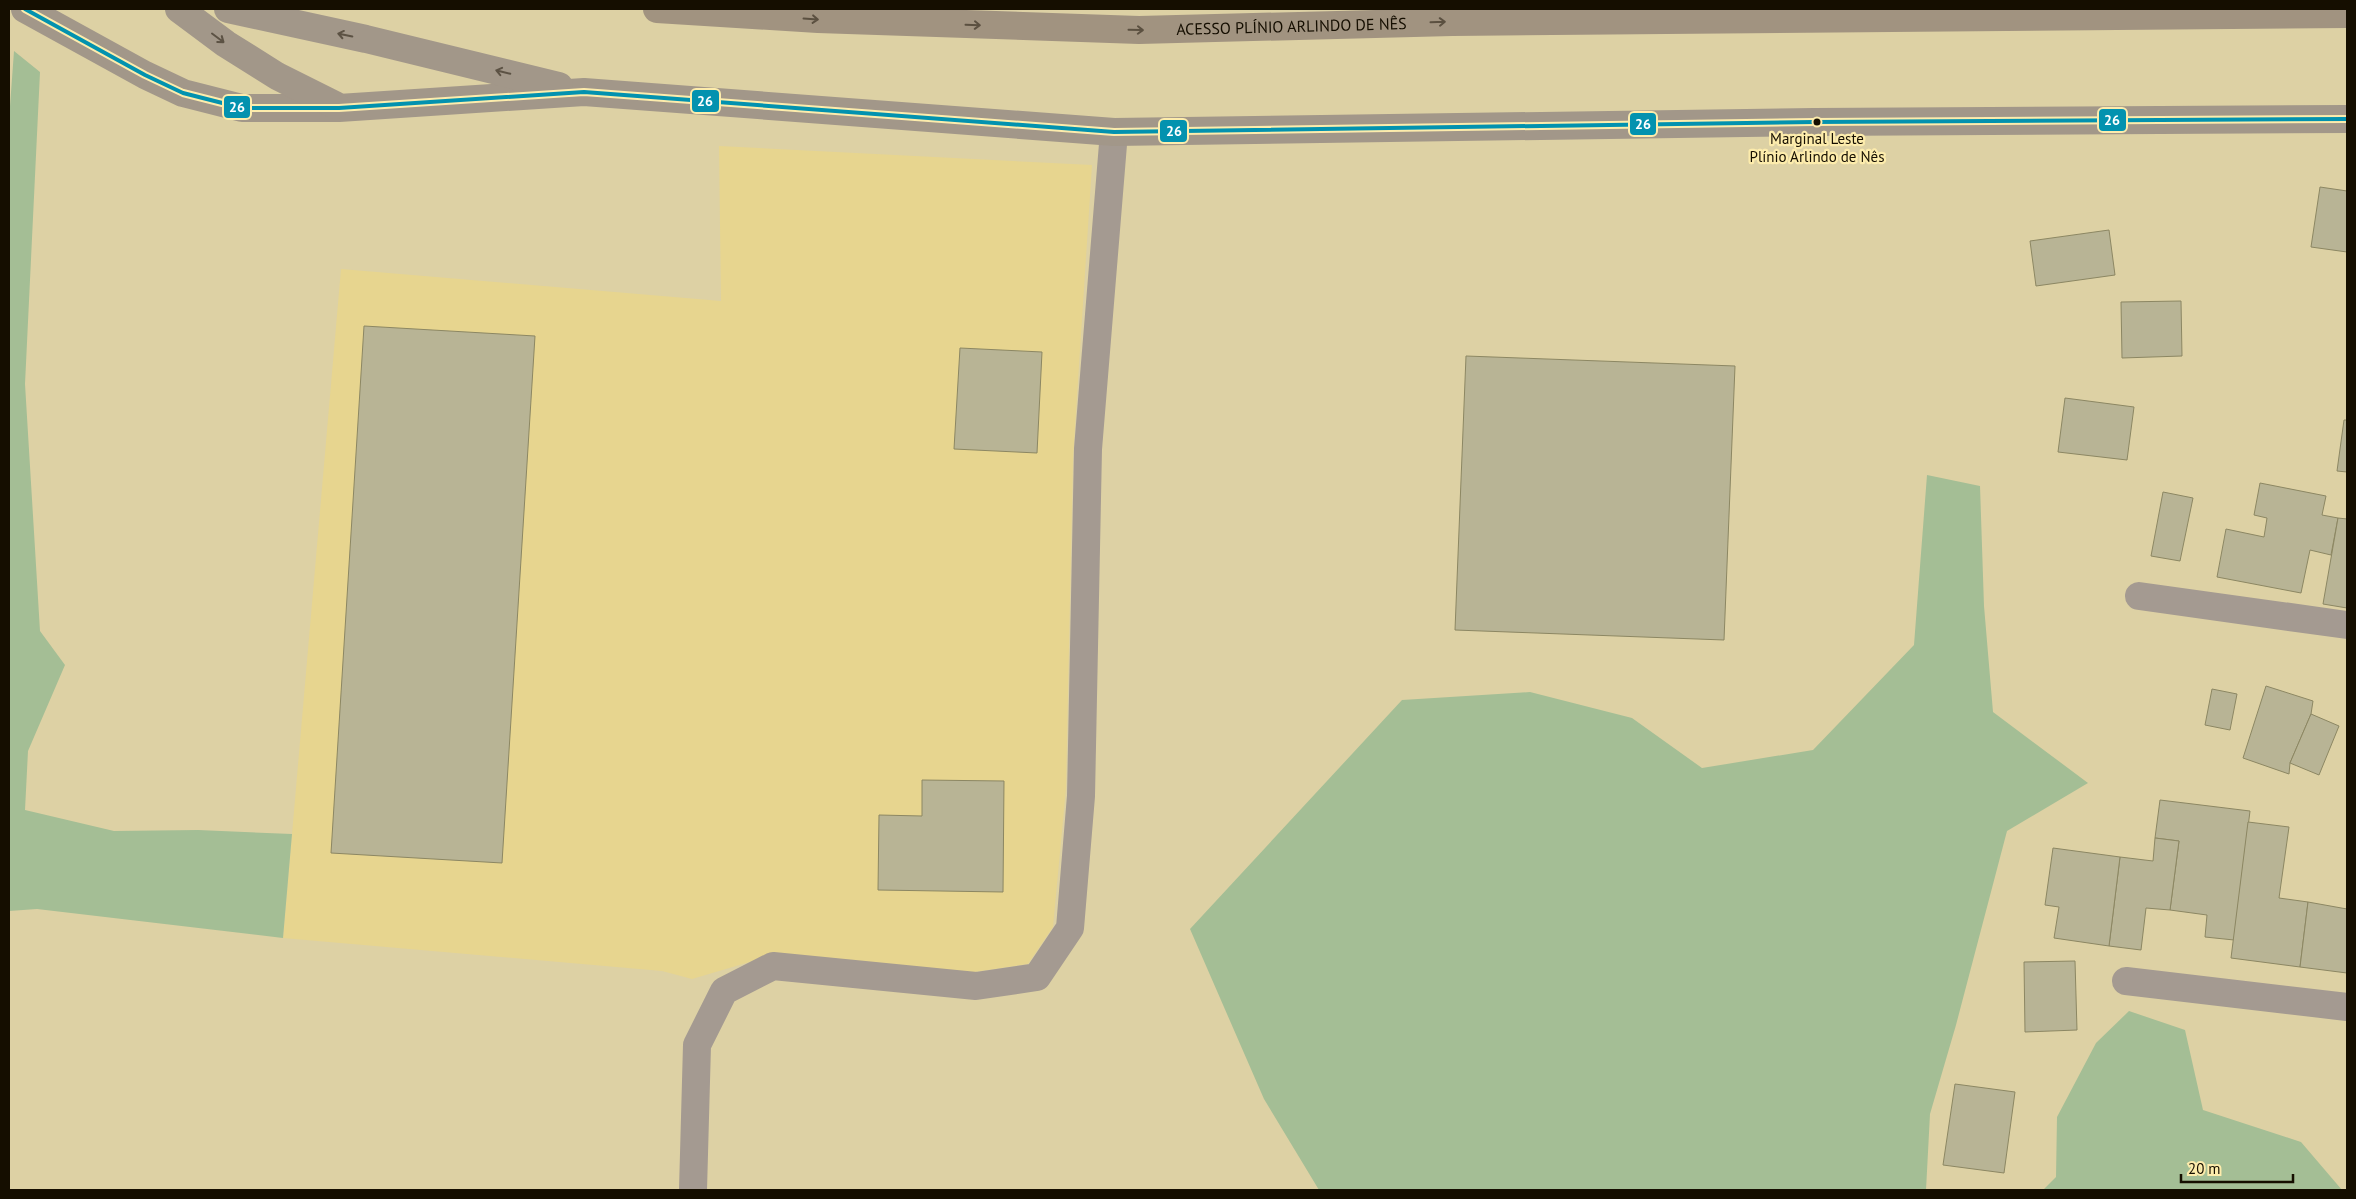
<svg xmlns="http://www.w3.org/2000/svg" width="2356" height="1199" font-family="'PT Sans',sans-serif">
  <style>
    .built { fill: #e7d58f }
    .forest { fill: #a4be95 }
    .building { fill: #b8b495; stroke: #8c8763 }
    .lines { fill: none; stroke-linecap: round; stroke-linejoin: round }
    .street { stroke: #a49a91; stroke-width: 28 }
    .secondary { stroke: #a29789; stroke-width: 28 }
    .highway { stroke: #a19380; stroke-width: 28 }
    .bus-1-casing { stroke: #fdecac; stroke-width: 8 }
    .bus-1 { stroke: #0392af; stroke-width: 4 }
    .oneway { stroke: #5b5040 }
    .oneway2 { stroke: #5c5244 }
    .bus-dot { fill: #150e00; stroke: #fdecac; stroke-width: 2 }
    .labels { text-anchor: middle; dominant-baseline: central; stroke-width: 4.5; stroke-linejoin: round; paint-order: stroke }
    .bus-label { font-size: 15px; fill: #150e00; stroke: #fdecac }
    .street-label { font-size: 16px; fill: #150e00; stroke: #fdecac }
    .line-badge { stroke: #fdecac; stroke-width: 2 }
    .badge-label { font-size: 14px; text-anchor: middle; font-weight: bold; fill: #fff }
  </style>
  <rect width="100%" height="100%" fill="#ddd1a4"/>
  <!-- built -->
  <path class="built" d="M 719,146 L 1092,165 L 1073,458 L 1066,788 L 1053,927 L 1028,964 L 967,973 L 773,955 L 692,979 L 662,971 L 283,938 L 341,269 L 721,301 Z"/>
  <!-- forest -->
  <g class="forest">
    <path d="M 14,51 L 40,72 L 25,384 L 40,631 L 65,665 L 28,751 L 25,810 L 114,831 L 198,830 L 292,834 L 283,938 L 37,909 L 9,911 L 9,120 Z"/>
    <path d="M 1927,475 L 1980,486 L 1984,606 L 1993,712 L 2088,783 L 2007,831 L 1956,1025 L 1930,1114 L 1926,1190 L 1319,1190 L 1264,1099 L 1190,929 L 1402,700 L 1530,692 L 1632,718 L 1702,768 L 1813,750 L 1914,645 Z"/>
    <path d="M 2129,1011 L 2185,1030 L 2203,1110 L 2301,1142 L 2342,1190 L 2043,1190 L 2056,1177 L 2057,1117 L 2096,1043 Z"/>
  </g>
  <!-- building -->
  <g class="building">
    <path d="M 2320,187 L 2347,191 L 2347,252 L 2311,247 Z"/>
    <path d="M 2109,230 L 2115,275 L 2036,286 L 2030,241 Z"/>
    <path d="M 2181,301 L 2182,356 L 2122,358 L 2121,302 Z"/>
    <path d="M 364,326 L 535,336 L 502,863 L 331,853 Z"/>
    <path d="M 960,348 L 1042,352 L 1037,453 L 954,449 Z"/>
    <path d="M 1466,356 L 1735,366 L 1724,640 L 1455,630 Z"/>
    <path d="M 2065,398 L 2134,407 L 2127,460 L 2058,452 Z"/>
    <path d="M 2344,420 L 2347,420 L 2347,472 L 2337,471 Z"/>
    <path d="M 2260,483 L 2326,496 L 2322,515 L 2338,518 L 2331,555 L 2310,550 L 2301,593 L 2217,577 L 2226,529 L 2264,537 L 2267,518 L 2254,515 Z"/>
    <path d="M 2163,492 L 2193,498 L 2180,561 L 2151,556 Z"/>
    <path d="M 2338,518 L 2347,519 L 2347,608 L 2323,604 Z"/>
    <path d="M 2266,686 L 2313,701 L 2311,714 L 2290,763 L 2289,774 L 2243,758 Z"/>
    <path d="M 2212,689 L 2237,694 L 2230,730 L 2205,725 Z"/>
    <path d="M 2311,714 L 2339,726 L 2319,775 L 2290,763 Z"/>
    <path d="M 922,780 L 1004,781 L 1003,892 L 878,890 L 879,815 L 922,816 Z"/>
    <path d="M 2160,800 L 2250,811 L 2234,940 L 2205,937 L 2207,915 L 2170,910 L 2179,841 L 2155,838 Z"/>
    <path d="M 2248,822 L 2289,827 L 2279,898 L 2308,902 L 2300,967 L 2231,958 Z"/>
    <path d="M 2155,838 L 2179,841 L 2170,910 L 2146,908 L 2141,950 L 2109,946 L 2120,857 L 2153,861 Z"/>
    <path d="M 2053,848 L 2120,857 L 2109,946 L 2054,938 L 2059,907 L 2045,905 Z"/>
    <path d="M 2308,902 L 2347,909 L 2347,973 L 2300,967 Z"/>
    <path d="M 2075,961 L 2077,1030 L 2025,1032 L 2024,962 Z"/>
    <path d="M 1955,1084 L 2015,1092 L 2004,1173 L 1943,1165 Z"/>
  </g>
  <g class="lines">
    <!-- street -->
    <g class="street">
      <path d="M 2139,596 L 2347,625"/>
      <path d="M 2126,981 L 2347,1007"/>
      <path d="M 693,1190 L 697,1045 L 724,991 L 773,966 L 976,986 L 1037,977 L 1070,928 L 1081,796 L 1088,449 L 1114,132"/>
    </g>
    <!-- secondary -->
    <g class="secondary">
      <path d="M 25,9 L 145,75 L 183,93 L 242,108 L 339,108 L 584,92 L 1114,132 L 1814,122 L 2347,119"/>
      <path d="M 179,9 L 226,44 L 277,76 L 335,105"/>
      <path d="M 228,9 L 366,39 L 559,86"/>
    </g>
    <!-- highway -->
    <path class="highway" id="s1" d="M 657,9 L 818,19 L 1139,30 L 1452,22 L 2347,14"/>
    <!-- bus-1 casing -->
    <g class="bus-1-casing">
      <path id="bus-1" d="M 25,9 L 145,75 L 183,93 L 242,108 L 339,108 L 584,92 L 1114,132 L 1814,122 L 2347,119"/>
    </g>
    <!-- bus-1 -->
    <use href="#bus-1" class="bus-1"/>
  </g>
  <!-- one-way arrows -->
  <defs><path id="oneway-shaft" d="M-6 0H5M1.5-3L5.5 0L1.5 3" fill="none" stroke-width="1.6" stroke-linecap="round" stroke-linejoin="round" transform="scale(1.25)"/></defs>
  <g class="oneway">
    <use href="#oneway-shaft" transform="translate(811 19) rotate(4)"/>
    <use href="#oneway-shaft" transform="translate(1438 22) rotate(-2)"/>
    <use href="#oneway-shaft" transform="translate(973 25) rotate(2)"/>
    <use href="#oneway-shaft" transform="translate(1136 30) rotate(1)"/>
  </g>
  <g class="oneway2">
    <use href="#oneway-shaft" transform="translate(345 35) rotate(-168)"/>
    <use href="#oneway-shaft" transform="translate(218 38) rotate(37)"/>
    <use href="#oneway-shaft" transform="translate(503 72) rotate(-166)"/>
  </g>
  <!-- markers -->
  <circle class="bus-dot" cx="1817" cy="122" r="4.5"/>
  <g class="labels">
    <!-- bus labels -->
    <g class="bus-label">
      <text x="1817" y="138">Marginal Leste<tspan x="1817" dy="18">Plínio Arlindo de Nês</tspan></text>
    </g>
    <!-- street labels -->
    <g class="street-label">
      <text stroke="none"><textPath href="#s1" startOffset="635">ACESSO PLÍNIO ARLINDO DE NÊS</textPath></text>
    </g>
  </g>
  <g class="line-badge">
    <rect x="691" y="89" width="29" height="24" rx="5" fill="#0392af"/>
    <rect x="223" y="95" width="28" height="24" rx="5" fill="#0392af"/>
    <rect x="2098" y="108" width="29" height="24" rx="5" fill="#0392af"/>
    <rect x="1629" y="112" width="28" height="24" rx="5" fill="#0392af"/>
    <rect x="1159" y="119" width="29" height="24" rx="5" fill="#0392af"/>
  </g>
  <g class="badge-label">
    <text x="705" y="106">26</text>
    <text x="237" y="112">26</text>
    <text x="2112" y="125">26</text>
    <text x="1643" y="129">26</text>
    <text x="1174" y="136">26</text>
  </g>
  <!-- border -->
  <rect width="2356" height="1199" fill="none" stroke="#150e00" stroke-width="20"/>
  <!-- scale -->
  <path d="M2181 1174v8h112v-8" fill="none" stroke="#150e00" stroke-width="2.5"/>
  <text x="2188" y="1174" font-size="15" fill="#150e00" stroke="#fdecac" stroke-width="4" paint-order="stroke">20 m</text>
</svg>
